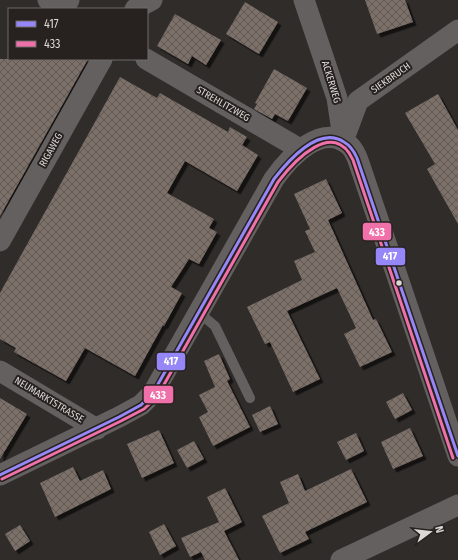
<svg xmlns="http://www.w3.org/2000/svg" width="458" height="560" font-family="'Fira Sans Condensed',sans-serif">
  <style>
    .building { fill: url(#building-cross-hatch); filter: url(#shadow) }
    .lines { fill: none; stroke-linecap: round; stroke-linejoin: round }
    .lane { stroke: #63605f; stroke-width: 10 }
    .street { stroke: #63605f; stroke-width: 21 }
    .bus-1-casing { stroke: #27211f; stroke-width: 6 }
    .bus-2-casing { stroke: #27211f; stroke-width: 6 }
    .bus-1 { stroke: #9587f7; stroke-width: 3 }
    .bus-2 { stroke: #f071aa; stroke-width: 3 }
    .bus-dot { fill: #dcd8d6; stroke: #27211f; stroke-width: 1.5 }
    .labels { text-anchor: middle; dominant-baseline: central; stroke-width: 4; stroke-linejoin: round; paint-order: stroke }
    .street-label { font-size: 10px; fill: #dcd8d6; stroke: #27211f }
    .line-badge { stroke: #27211f; stroke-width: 1.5 }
    .badge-label { font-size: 11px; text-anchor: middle; font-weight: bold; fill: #fff }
  </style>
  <defs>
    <pattern id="building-cross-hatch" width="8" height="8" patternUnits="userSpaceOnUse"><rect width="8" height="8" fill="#7b6f68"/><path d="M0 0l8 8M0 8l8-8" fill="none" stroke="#615a56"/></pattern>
    <filter id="shadow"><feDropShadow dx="3.5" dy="3.5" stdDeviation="0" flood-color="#0009"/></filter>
  </defs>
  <rect width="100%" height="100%" fill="#2f2c2a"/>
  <!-- building -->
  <g class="building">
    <path d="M 365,0 L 405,0 L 413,22 L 377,34 Z"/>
    <path d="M 245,2 L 278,22 L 259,54 L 226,34 Z"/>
    <path d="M 175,14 L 221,40 L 206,65 L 192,56 L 188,64 L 157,46 Z"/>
    <path d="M 0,59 L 88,59 L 0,216 Z"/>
    <path d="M 274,69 L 307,88 L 288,121 L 275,114 L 272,119 L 254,109 L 257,104 L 255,103 Z"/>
    <path d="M 120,77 L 157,98 L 160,93 L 228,132 L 230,127 L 247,137 L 242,145 L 258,155 L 237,191 L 185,161 L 167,193 L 214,219 L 209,228 L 217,232 L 199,264 L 189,259 L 171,287 L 182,293 L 164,326 L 163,325 L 135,376 L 85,348 L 66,381 L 14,352 L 16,348 L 0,339 L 0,293 Z"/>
    <path d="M 438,94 L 458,130 L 458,224 L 427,169 L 435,164 L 405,113 Z"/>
    <path d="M 326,179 L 342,213 L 328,220 L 373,320 L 376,319 L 392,352 L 360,367 L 344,334 L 356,328 L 337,288 L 287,311 L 320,379 L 293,392 L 270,342 L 265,344 L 247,307 L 302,280 L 294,261 L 315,252 L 305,231 L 310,229 L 294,194 Z"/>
    <path d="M 219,354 L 230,379 L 227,381 L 250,427 L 213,446 L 199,417 L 208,412 L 199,395 L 215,387 L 204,361 Z"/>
    <path d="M 403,393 L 412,410 L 395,419 L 386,402 Z"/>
    <path d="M 0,398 L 27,414 L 0,459 Z"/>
    <path d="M 270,406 L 278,424 L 260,432 L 252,415 Z"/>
    <path d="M 410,428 L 423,456 L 393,469 L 381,442 Z"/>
    <path d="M 159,430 L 174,463 L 142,478 L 127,444 Z"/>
    <path d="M 356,433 L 364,451 L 346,460 L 337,442 Z"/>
    <path d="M 194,441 L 204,459 L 187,468 L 177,450 Z"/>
    <path d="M 73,467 L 80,481 L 103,470 L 111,489 L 55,517 L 40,483 Z"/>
    <path d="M 351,469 L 367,502 L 305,532 L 309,539 L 280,553 L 262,516 L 289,503 L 280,482 L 298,474 L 305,491 Z"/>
    <path d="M 225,488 L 242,522 L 224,531 L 239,560 L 205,560 L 201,552 L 190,557 L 181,538 L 219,522 L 207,497 Z"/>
    <path d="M 164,524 L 176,546 L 160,555 L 149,532 Z"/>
    <path d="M 20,525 L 30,541 L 15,551 L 5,534 Z"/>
  </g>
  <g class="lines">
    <!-- lane -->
    <path class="lane" d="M 198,312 L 215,326 L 250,398"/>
    <!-- street -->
    <g class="street">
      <path d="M 48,0 L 64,9 L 69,0"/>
      <path d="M 304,0 L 337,98 L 343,138"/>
      <path d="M 135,9 L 152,0"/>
      <path d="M 146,59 L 300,149"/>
      <path d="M 343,141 L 358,101 L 458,30"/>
      <path d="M 0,241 L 102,59"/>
      <path d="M 0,371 L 97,429"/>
      <path d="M 0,475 L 119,417 L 141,405 L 153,393 L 274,179 C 289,158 323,120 350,146 C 354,150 357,157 359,163 L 458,456"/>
      <path d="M 341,560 L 458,505"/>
    </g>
    <!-- bus-1 casing -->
    <g class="bus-1-casing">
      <path id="bus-1" d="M 0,475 L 119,417 L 141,405 L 153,393 L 274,179 C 288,161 318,125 344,142 C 351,146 354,151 357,158 L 458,456"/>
    </g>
    <!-- bus-2 casing -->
    <g class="bus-2-casing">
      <path id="bus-2" d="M 2,479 L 121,421 L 144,409 L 157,397 L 278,182 C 294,161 334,118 353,160 L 453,458"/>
    </g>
    <!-- bus-1 -->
    <use href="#bus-1" class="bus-1"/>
    <!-- bus-2 -->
    <use href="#bus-2" class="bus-2"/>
  </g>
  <!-- markers -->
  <circle class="bus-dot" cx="399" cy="283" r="3.5"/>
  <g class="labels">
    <!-- street labels -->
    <g class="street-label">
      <text transform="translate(391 78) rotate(-35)">SIEKBRUCH</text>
      <text transform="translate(331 82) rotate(73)">ACKERWEG</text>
      <text transform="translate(223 104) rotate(30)">STREHLITZWEG</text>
      <text transform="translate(51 150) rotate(-61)">RIGAWEG</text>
      <text transform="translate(49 400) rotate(31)">NEUMARKTSTRASSE</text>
    </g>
  </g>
  <g class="line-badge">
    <rect x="362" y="222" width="30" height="19" rx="4" fill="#f071aa"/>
    <rect x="375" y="247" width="31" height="19" rx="4" fill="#9587f7"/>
    <rect x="156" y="352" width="30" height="19" rx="4" fill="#9587f7"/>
    <rect x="143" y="385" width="31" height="19" rx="4" fill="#f071aa"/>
  </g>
  <g class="badge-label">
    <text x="377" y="236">433</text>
    <text x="390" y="260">417</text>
    <text x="171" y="365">417</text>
    <text x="158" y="399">433</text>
  </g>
  <!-- legend -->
  <rect x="8" y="8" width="140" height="52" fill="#27211f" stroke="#6f6a68"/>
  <rect x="16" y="21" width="20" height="6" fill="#9587f7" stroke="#6f6a68"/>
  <text x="44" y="28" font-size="12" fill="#dcd8d6">417</text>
  <rect x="16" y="41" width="20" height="6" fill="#f071aa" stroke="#6f6a68"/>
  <text x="44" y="48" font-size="12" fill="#dcd8d6">433</text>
  <!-- north arrow -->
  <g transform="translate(430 532) rotate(75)" stroke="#27211f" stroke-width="3" paint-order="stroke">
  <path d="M0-3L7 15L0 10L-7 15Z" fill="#dcd8d6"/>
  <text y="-6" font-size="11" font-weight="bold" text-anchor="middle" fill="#dcd8d6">N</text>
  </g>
</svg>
